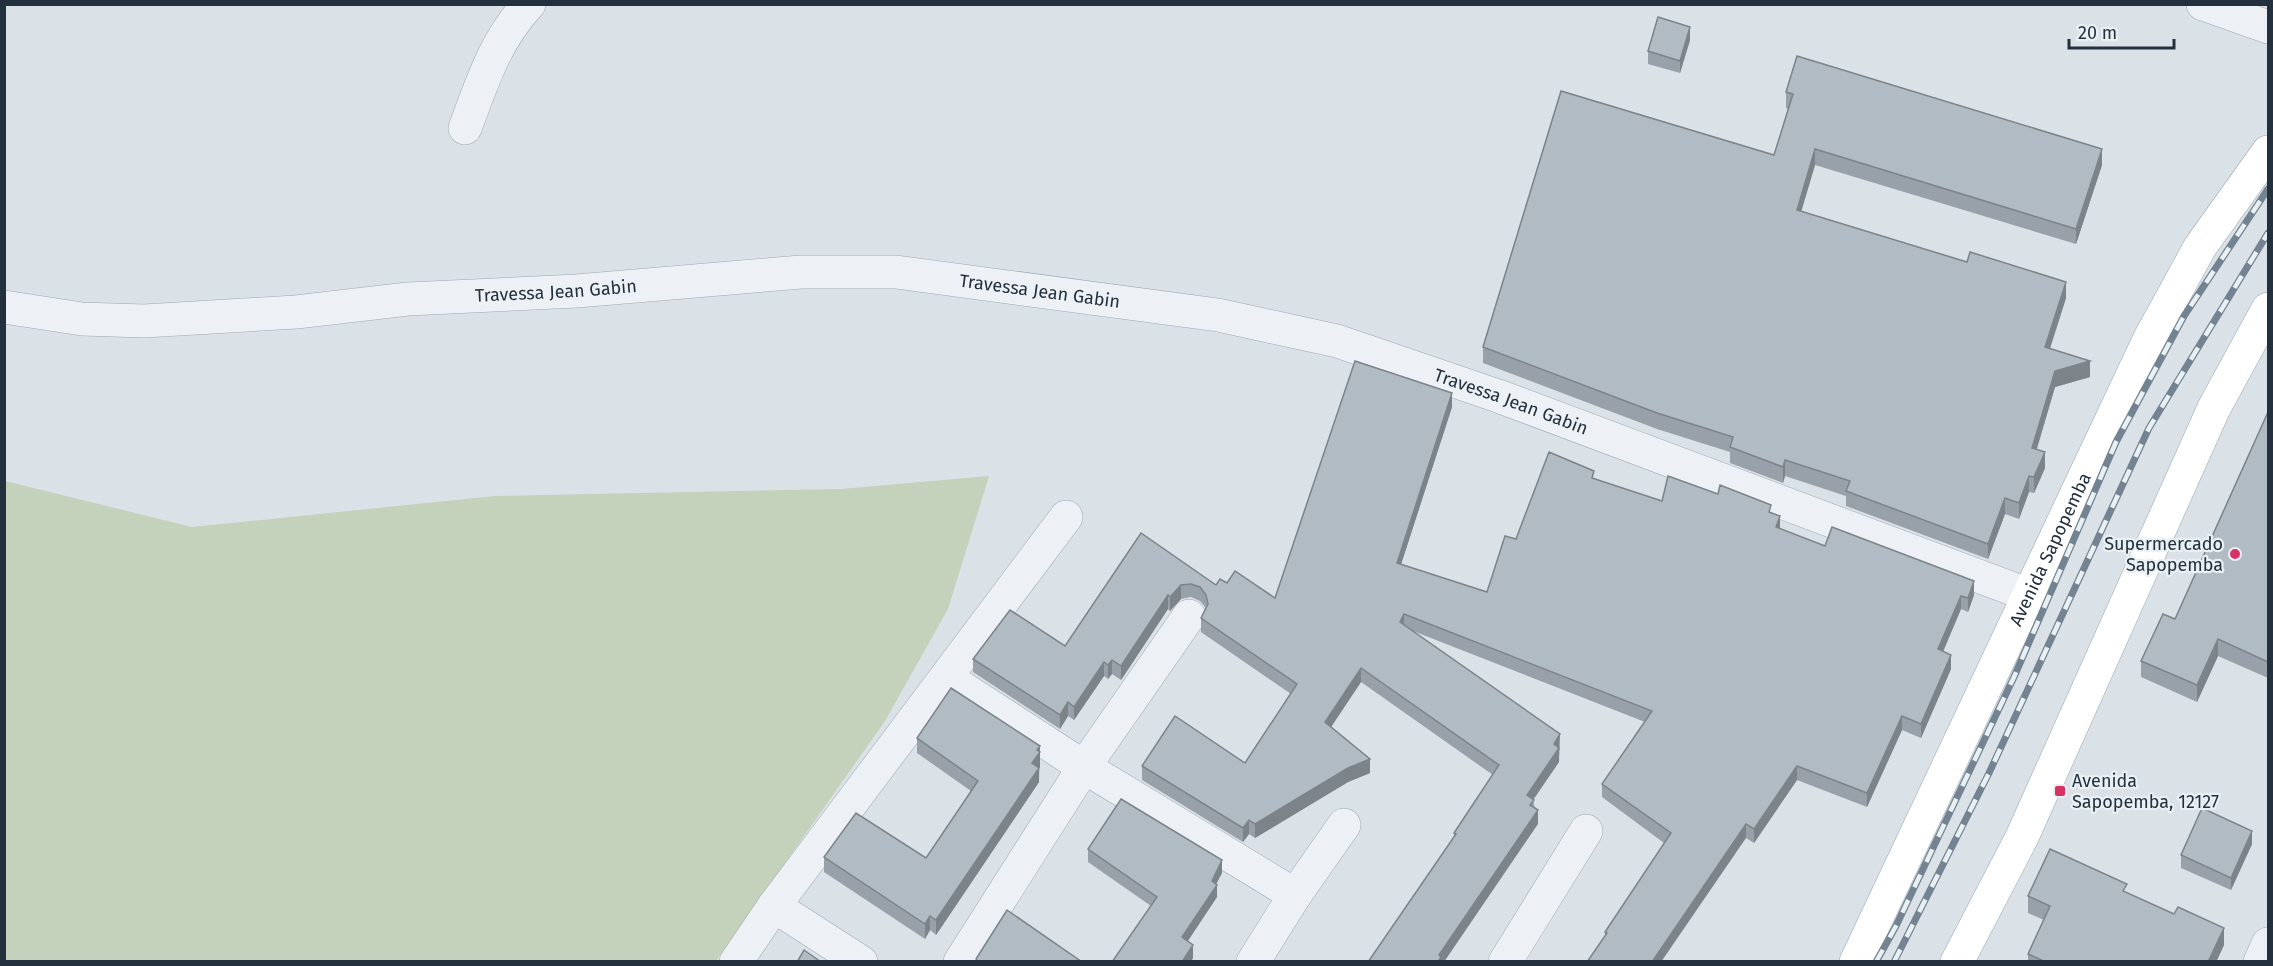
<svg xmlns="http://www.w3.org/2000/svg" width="2273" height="966" font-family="'Fira Sans',sans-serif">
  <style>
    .green { fill: #c4d1bb }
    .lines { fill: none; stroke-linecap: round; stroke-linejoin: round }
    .minor-casing { stroke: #9fa9b1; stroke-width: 34 }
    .primary-casing { stroke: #99a7b3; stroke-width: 34 }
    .minor { stroke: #edf1f5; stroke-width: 33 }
    .primary { stroke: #fff; stroke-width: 33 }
    .rail-casing { stroke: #738391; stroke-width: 7 }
    .rail { stroke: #e9f0f4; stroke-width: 4.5; stroke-dasharray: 14; stroke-linecap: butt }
    .wall { fill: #98a1a9 }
    .shaded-wall { fill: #7c8389 }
    .building { fill: #b1bbc4; stroke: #7c8389; stroke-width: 1.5 }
    .poi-dot { fill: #da3165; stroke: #e9f0f4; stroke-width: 2 }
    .labels { text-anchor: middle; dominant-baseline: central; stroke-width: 4.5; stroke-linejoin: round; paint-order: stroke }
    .street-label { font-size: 18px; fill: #23313e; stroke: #e9f0f4 }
    .poi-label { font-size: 18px; fill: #23313e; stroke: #e9f0f4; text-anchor: end }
  </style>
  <rect width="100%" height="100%" fill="#dae1e7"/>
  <!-- green -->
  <path class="green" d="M 989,476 L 948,609 L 885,721 L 716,961 L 5,962 L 5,481 L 192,527 L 495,496 L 841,489 Z"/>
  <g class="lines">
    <!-- minor casing -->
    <g class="minor-casing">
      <g id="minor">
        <path d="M 2203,4 L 2268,27"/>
        <path d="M 465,128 C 482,83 495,40 529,4"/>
        <path id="s1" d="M 4,307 L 82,319 L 144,321 L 296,312 L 408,299 L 577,291 L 801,272 L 896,272 L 1218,315 L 1337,341 L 1498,396 L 2029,595"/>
        <path d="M 947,678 L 1084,767 L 1295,895"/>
        <path d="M 774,906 L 1066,517"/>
        <path d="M 736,962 L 774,906 L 861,962"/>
        <path d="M 960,962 L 1084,767 L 1189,616"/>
        <path d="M 1253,962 L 1295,895 L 1344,825"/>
        <path d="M 1505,962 L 1586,831"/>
        <path d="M 2260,962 L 2268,944"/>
      </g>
    </g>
    <!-- primary casing -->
    <g class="primary-casing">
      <g id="primary">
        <path id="s2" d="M 1856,962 L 2149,340 L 2200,247 L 2268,152"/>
        <path d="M 1957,962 L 2022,837 L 2214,408 L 2268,309"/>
      </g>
    </g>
    <!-- minor -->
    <use href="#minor" class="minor"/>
    <!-- primary -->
    <use href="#primary" class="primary"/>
    <!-- rail casing -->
    <g class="rail-casing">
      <g id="rail">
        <path d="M 1876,962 L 1896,926 L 2014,677 L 2116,442 L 2184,316 L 2268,189"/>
        <path d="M 1894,962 L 1989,773 L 2149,428 L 2268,233"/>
      </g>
    </g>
    <!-- rail -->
    <use href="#rail" class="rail"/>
  </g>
  <!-- wall -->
  <g class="wall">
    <path d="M 1690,40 L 1680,73 L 1648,64 L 1648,51 Z"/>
    <path d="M 1786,92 L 2102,165 L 2076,244 L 1815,165 L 1801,211 L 2066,298 L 2050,349 L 2090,377 L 2055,387 L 2037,449 L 2045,468 L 2034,493 L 2029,492 L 2019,519 L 2005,514 L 1988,559 L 1846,506 L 1846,496 L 1785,476 L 1783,483 L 1730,463 L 1730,452 L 1657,429 L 1483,363 L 1483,347 L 1774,155 L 1788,109 L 1786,108 Z"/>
    <path d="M 1452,407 L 1401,564 L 1487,592 L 1516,539 L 1594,479 L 1662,501 L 1771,513 L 1780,529 L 1825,546 L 1974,595 L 1968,612 L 1961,609 L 1943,652 L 1951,669 L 1921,738 L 1902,730 L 1867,807 L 1797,780 L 1754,843 L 1746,838 L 1605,936 L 1605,932 L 1664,843 L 1602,797 L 1602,784 L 1645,722 L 1413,631 L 1560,748 L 1559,750 L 1559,762 L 1533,799 L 1538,824 L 1454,837 L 1454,833 L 1493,775 L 1361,682 L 1331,727 L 1370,773 L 1348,782 L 1255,838 L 1249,834 L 1243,842 L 1142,780 L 1142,766 L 1245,763 L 1291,694 L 1201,632 L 1201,618 L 1206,608 L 1200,601 L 1191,597 L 1181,599 L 1170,611 L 1168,609 L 1121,680 L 1112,674 L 1108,679 L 1104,676 L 1074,720 L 1068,716 L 1060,729 L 973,672 L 973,659 L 1065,646 L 1141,533 L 1216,585 L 1227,583 L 1275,598 Z"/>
    <path d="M 2268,412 L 2268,678 L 2218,656 L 2197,702 L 2141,677 L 2141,661 L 2175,619 Z"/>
    <path d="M 917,738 L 1040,746 L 1039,782 L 936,935 L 930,930 L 925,939 L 824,872 L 824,857 L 926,858 L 971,791 L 917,753 Z"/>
    <path d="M 2252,844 L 2231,890 L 2181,868 L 2181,855 Z"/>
    <path d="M 1088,849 L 1222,873 L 1216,884 L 1217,897 L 1187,941 L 1193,958 L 1151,906 L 1088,862 Z"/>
    <path d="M 2127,893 L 2224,945 L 2216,962 L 2028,962 L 2028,954 L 2044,920 L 2028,913 L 2028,896 Z"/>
  </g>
  <!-- shaded-wall -->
  <g class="shaded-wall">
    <path d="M 1690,27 L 1690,40 L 1680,73 L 1680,61 Z"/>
    <path d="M 1815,149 L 1815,165 L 1797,226 L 1797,210 Z"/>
    <path d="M 2102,149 L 2102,165 L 2076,244 L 2076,229 Z"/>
    <path d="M 2066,282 L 2066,298 L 2045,363 L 2045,347 Z"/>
    <path d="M 2090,361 L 2090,377 L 2055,387 L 2032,464 L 2032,448 L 2055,371 Z"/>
    <path d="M 1452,393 L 1452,407 L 1397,577 L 1397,563 Z"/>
    <path d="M 2045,452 L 2045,468 L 2034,493 L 2034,477 Z"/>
    <path d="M 1785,460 L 1785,476 L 1783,483 L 1783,467 Z"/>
    <path d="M 2029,476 L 2029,492 L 2019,519 L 2019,503 Z"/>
    <path d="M 2005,498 L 2005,514 L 1988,559 L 1988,544 Z"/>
    <path d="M 1780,516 L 1780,530 L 1776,527 Z"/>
    <path d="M 1974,581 L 1974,595 L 1968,612 L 1968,598 Z"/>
    <path d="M 1181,585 L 1181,599 L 1170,611 L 1170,597 Z"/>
    <path d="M 1168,595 L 1168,609 L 1121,680 L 1121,666 Z"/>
    <path d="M 1961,596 L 1961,609 L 1938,663 L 1938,649 Z"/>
    <path d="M 1404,614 L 1404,628 L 1400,622 Z"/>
    <path d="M 2218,639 L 2218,656 L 2197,702 L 2197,685 Z"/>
    <path d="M 1951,655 L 1951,669 L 1921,738 L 1921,724 Z"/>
    <path d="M 1112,660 L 1112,674 L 1108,679 L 1108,665 Z"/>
    <path d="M 1104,662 L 1104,676 L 1074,720 L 1074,707 Z"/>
    <path d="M 1361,668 L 1361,682 L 1325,736 L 1325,722 Z"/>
    <path d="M 1068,702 L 1068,716 L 1060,729 L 1060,715 Z"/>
    <path d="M 1902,716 L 1902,730 L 1867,807 L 1867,793 Z"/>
    <path d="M 1560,734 L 1559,762 L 1527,809 L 1527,795 L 1554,744 Z"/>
    <path d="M 1040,746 L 1040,767 L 1032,777 L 1032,763 L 1037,750 Z"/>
    <path d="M 1370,759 L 1370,773 L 1348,782 L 1255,838 L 1255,824 L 1348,768 Z"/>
    <path d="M 1797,766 L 1797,780 L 1754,843 L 1754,829 Z"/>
    <path d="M 1039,768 L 1039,782 L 936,935 L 936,920 Z"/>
    <path d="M 1538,810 L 1538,824 L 1444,962 L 1438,962 L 1439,955 Z"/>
    <path d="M 1249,820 L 1249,834 L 1243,842 L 1243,828 Z"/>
    <path d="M 1746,824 L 1746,838 L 1661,962 L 1652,962 Z"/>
    <path d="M 2252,831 L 2252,844 L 2231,890 L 2231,878 Z"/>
    <path d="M 1222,860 L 1222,873 L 1212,892 L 1217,885 L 1217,897 L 1182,950 L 1182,937 Z"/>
    <path d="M 930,916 L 930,930 L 925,939 L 925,924 Z"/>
    <path d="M 2224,928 L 2224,945 L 2216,962 L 2208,962 Z"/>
    <path d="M 1193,945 L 1193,958 L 1191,962 L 1182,962 Z"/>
  </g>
  <!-- building -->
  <g class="building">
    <path d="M 1658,17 L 1690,27 L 1680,61 L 1648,51 Z"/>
    <path d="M 1797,56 L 2102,149 L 2076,229 L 1815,149 L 1797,210 L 1967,262 L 1970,252 L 2066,282 L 2045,347 L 2090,361 L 2055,371 L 2032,448 L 2045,452 L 2034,477 L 2029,476 L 2019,503 L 2005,498 L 1988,544 L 1846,491 L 1850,481 L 1785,460 L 1783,467 L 1730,447 L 1733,437 L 1657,413 L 1483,347 L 1561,91 L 1774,155 L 1793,94 L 1786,92 Z"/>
    <path d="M 1355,361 L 1452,393 L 1397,563 L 1487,592 L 1505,536 L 1516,539 L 1549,452 L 1594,471 L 1592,478 L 1662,501 L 1668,476 L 1718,494 L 1720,485 L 1771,505 L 1769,512 L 1780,516 L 1776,527 L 1825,546 L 1832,527 L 1974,581 L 1968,598 L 1961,596 L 1938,649 L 1951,655 L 1921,724 L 1902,716 L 1867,793 L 1797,766 L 1754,829 L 1746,824 L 1652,962 L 1587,962 L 1607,933 L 1605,932 L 1671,833 L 1602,784 L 1652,711 L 1404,614 L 1400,622 L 1560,734 L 1554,744 L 1559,748 L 1527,795 L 1534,800 L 1530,805 L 1538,810 L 1439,955 L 1441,957 L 1438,962 L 1368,962 L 1456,834 L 1454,833 L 1499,765 L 1361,668 L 1325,722 L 1370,759 L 1348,768 L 1255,824 L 1249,820 L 1243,828 L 1142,766 L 1175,716 L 1245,763 L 1297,684 L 1201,618 L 1208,604 L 1206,595 L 1200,587 L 1191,584 L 1181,585 L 1170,597 L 1168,595 L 1121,666 L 1112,660 L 1108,665 L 1104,662 L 1074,707 L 1068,702 L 1060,715 L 973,659 L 1010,610 L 1065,646 L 1141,533 L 1216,585 L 1220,579 L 1227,583 L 1235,571 L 1275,598 Z"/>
    <path d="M 2268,412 L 2268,662 L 2218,639 L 2197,685 L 2141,661 L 2163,614 L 2175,619 Z"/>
    <path d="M 951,688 L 1040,746 L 1037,750 L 1040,752 L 1032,763 L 1039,768 L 936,920 L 930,916 L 925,924 L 824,857 L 856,813 L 926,858 L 978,781 L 917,738 Z"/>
    <path d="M 1121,799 L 1222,860 L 1212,881 L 1217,885 L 1182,937 L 1193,945 L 1182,962 L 1112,962 L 1157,897 L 1088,849 Z"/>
    <path d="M 2202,808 L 2252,831 L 2231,878 L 2181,855 Z"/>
    <path d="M 2050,849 L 2127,884 L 2123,891 L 2174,914 L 2178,907 L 2224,928 L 2208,962 L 2046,962 L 2028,954 L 2050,906 L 2028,896 Z"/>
    <path d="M 1007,910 L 1082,962 L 979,962 L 976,959 Z"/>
    <path d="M 804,950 L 821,962 L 797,962 Z"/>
  </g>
  <!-- markers -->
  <g class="poi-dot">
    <circle cx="2235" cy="554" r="6"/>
    <rect x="2054" y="785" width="12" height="12" rx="3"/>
  </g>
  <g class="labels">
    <!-- street labels -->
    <g class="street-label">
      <text stroke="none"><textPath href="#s1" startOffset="554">Travessa Jean Gabin</textPath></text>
      <text stroke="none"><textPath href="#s1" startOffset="1040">Travessa Jean Gabin</textPath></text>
      <text stroke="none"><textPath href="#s1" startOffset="1526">Travessa Jean Gabin</textPath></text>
      <text stroke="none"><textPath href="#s2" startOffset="456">Avenida Sapopemba</textPath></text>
    </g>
    <!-- poi labels -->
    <g class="poi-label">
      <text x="2223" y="544">Supermercado<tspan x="2223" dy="21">Sapopemba</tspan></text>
      <text x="2072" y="781" text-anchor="start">Avenida<tspan x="2072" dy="21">Sapopemba, 12127</tspan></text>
    </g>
  </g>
  <!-- border -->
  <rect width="2273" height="966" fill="none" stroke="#23313e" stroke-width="12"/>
  <!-- scale -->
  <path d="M2069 39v9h105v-9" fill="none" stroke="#23313e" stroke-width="3"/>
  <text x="2078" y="39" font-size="18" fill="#23313e" stroke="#e9f0f4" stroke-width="4.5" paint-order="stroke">20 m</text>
</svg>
